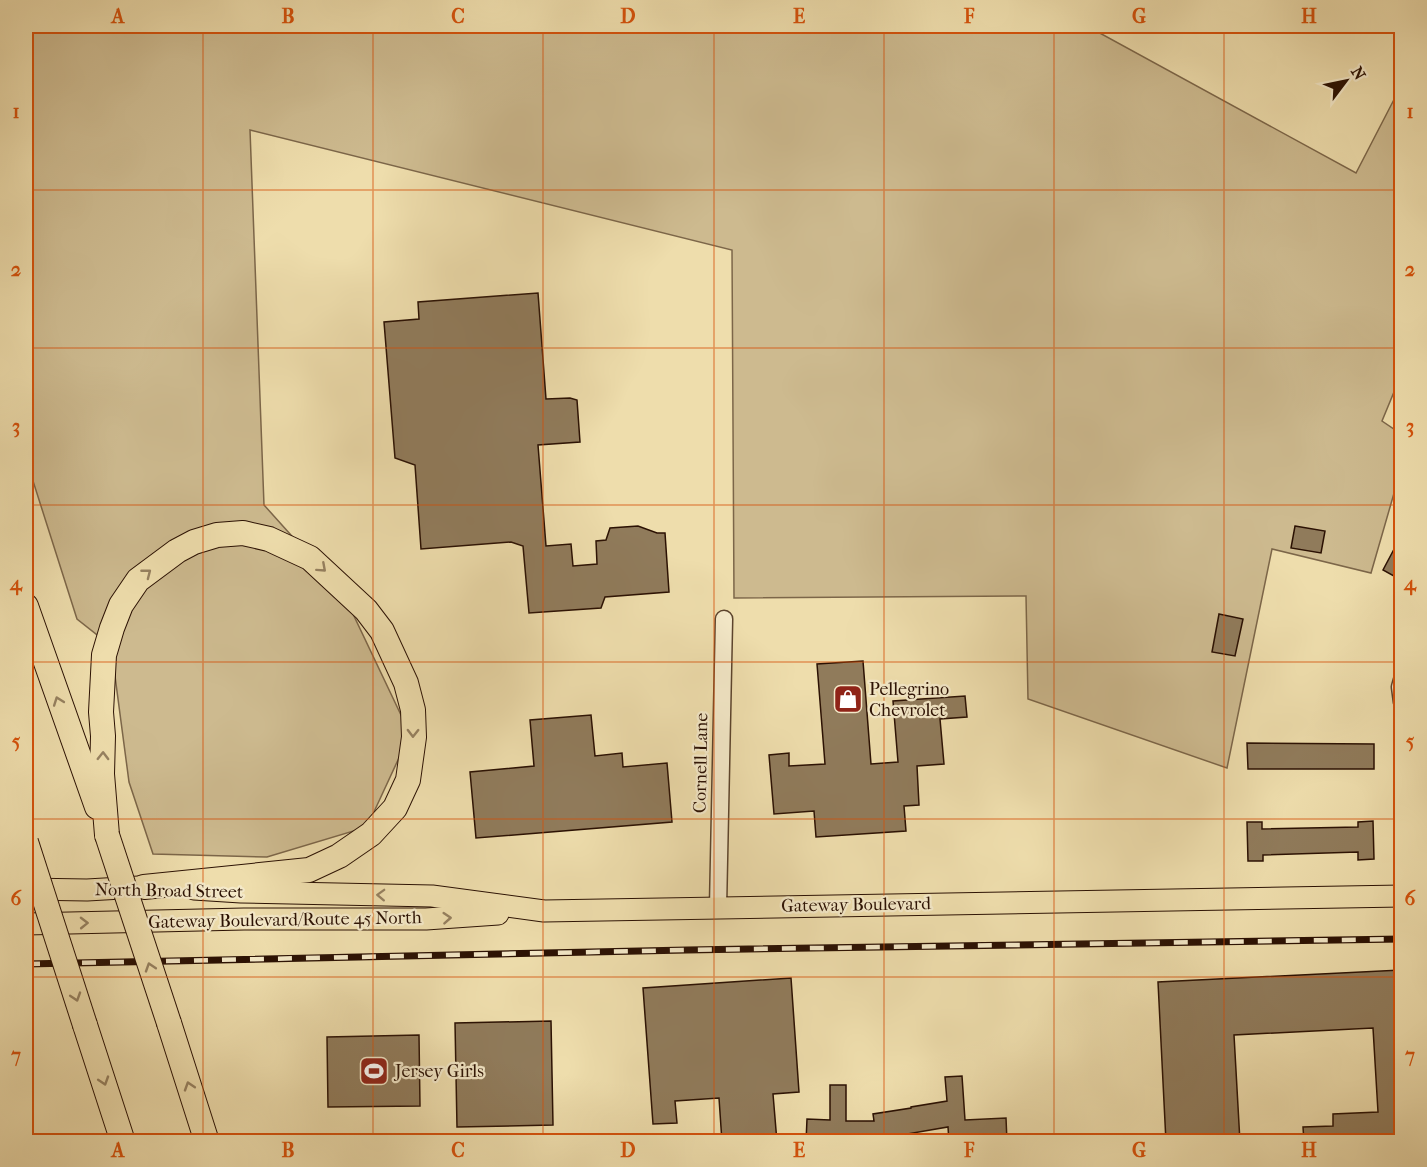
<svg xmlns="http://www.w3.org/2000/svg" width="1427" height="1167" font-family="'IM FELL French Canon',serif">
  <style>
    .green { fill: #cdba8f; stroke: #7c6649; stroke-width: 1.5 }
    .building { fill: #907b5b; stroke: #2b1103; stroke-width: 1.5 }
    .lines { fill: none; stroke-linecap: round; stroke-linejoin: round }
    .minor-casing { stroke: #5c442d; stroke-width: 19 }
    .major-casing { stroke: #2b1103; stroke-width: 23 }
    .highway-casing { stroke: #2b1103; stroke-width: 26 }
    .minor { stroke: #f4e9c9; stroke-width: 16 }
    .major { stroke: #eeddac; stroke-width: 21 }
    .highway { stroke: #eeddac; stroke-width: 24 }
    .rail-casing { stroke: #2b1103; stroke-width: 7 }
    .rail { stroke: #f4e9c9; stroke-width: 4.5; stroke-dasharray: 14; stroke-linecap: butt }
    .highway-bridge-casing { stroke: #2b1103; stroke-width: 26; stroke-linecap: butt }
    .highway-bridge { stroke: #eeddac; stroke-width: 24 }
    .oneway { stroke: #968160 }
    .grid { fill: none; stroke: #d5520b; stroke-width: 1.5; stroke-opacity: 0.55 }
    .labels { text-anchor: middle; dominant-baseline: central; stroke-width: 4.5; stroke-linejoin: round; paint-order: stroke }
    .poi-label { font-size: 18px; fill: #2b1103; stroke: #f4e9c9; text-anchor: start }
    .street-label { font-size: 18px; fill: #2b1103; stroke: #f4e9c9 }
    .neatline { fill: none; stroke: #d5520b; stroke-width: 2 }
    .grid-label { font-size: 20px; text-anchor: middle; font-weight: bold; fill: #d5520b }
  </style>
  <rect width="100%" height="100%" fill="#eeddac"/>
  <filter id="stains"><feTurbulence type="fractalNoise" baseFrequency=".00333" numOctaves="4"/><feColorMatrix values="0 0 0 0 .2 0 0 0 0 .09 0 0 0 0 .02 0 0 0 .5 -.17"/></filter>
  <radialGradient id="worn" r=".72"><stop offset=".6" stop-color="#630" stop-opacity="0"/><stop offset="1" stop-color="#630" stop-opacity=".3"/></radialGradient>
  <!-- green -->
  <path class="green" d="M 26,26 L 1087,26 L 1356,173 L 1401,86 L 1401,375 L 1382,421 L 1401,434 L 1401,469 L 1371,573 L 1272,549 L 1227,768 L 1028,699 L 1026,596 L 734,598 L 732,250 L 250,130 L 264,505 L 343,593 L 410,734 L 367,827 L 267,857 L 153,854 L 129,782 L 111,646 L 77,619 L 26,459 Z"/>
  <!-- building -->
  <g class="building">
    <path d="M 538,293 L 546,399 L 570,398 L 577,400 L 580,442 L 538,445 L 546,546 L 571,544 L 573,566 L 597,564 L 596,541 L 606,540 L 610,528 L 638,526 L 657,533 L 665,533 L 669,592 L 605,597 L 601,608 L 529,613 L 523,546 L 511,542 L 421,549 L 415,465 L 395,458 L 384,322 L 419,319 L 418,302 Z"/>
    <path d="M 1295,526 L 1325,531 L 1321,553 L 1291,548 Z"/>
    <path d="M 1401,536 L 1401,580 L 1383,570 Z"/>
    <path d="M 1219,614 L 1243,619 L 1235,656 L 1212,652 Z"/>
    <path d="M 863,661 L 871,764 L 898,762 L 893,701 L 965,696 L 967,717 L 940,719 L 944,764 L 917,766 L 919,805 L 904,806 L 906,831 L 816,837 L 814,811 L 774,814 L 769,755 L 789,753 L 789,766 L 825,764 L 817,664 Z"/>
    <path d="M 591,715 L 595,756 L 622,753 L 623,767 L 667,763 L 672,822 L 476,838 L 470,772 L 534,766 L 530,720 Z"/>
    <path d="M 1247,743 L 1374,744 L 1374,769 L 1248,769 Z"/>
    <path d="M 1373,821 L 1374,859 L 1358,860 L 1358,852 L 1263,855 L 1263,861 L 1248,861 L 1247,822 L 1262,822 L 1262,829 L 1358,827 L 1358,822 Z"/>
    <path d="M 1401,970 L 1401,1142 L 1304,1142 L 1303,1127 L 1333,1126 L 1333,1114 L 1378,1112 L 1373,1028 L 1234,1035 L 1240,1142 L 1166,1142 L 1158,982 Z"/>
    <path d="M 791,978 L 799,1092 L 773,1094 L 777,1142 L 722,1142 L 719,1098 L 675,1101 L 677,1123 L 653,1124 L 643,988 Z"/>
    <path d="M 551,1021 L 553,1125 L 457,1127 L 455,1023 Z"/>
    <path d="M 419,1035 L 420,1106 L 328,1107 L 327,1037 Z"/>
    <path d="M 962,1076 L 965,1120 L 1006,1118 L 1007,1142 L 949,1142 L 948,1127 L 901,1135 L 902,1142 L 806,1142 L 807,1119 L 830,1120 L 830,1085 L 846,1085 L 846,1121 L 874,1121 L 873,1114 L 911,1108 L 911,1107 L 947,1101 L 945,1077 Z"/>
  </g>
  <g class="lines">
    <!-- minor casing -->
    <g class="minor-casing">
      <g id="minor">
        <path d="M 1402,680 L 1400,687 L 1402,702"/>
        <path d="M 718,908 L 724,619"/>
      </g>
    </g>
    <!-- major casing -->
    <g class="major-casing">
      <g id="major">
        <path d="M 26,889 L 87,890 L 139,887"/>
        <path d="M 194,889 L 241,892 L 432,896 L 544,911 L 1402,896"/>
        <path d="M 26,924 L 244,919 L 426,919 L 498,914"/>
      </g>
    </g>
    <!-- highway casing -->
    <g class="highway-casing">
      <g id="highway">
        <path d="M 26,606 L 97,807"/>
        <path d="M 107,835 L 102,774 L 103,736 L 101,712 L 104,655 L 112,628 L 121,605 L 138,580 L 177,551 L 194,542 L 217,535 L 243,533 L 269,539 L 310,558 L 366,610 L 382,631 L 406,683 L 413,710 L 414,737 L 408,780 L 395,808 L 371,834 L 339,856 L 309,870 L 144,887"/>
        <path d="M 169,1023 L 207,1142"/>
        <path d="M 85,1025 L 123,1142"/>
      </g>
    </g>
    <!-- minor -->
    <use href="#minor" class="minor"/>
    <!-- major -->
    <use href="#major" class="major"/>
    <!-- highway -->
    <use href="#highway" class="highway"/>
    <!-- rail casing -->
    <g class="rail-casing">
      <path id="rail" d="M 26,964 L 687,950 L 1402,939"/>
    </g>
    <!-- rail -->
    <use href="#rail" class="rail"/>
    <!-- highway-bridge casing -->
    <g class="highway-bridge-casing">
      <g id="highway-bridge">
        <path d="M 107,835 L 169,1023"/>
        <path d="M 26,842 L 85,1025"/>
      </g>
    </g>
    <!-- highway-bridge -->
    <use href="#highway-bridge" class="highway-bridge"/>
  </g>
  <!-- one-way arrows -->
  <defs><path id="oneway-chevron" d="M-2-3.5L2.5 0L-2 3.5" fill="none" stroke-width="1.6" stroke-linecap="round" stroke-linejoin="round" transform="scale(1.5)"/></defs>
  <g class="oneway">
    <use href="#oneway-chevron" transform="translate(322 568) rotate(42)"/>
    <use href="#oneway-chevron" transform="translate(147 573) rotate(-38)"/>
    <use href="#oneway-chevron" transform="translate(58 701) rotate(-110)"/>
    <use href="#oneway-chevron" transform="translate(413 733) rotate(91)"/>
    <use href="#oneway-chevron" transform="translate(103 756) rotate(-89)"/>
    <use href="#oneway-chevron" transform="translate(381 895) rotate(-178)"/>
    <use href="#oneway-chevron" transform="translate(447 918) rotate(-4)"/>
    <use href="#oneway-chevron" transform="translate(84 923) rotate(-1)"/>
    <use href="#oneway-chevron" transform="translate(150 967) rotate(-108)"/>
    <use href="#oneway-chevron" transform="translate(76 997) rotate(72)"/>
    <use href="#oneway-chevron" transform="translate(104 1081) rotate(72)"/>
    <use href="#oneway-chevron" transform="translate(189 1086) rotate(-108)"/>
  </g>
  <!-- grid -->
  <path class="grid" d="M 203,26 L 203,1142M 373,26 L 373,1142M 543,26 L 543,1142M 714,26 L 714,1142M 884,26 L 884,1142M 1054,26 L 1054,1142M 1224,26 L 1224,1142M 26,190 L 1402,190M 26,348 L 1402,348M 26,505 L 1402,505M 26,662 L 1402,662M 26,819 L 1402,819M 26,977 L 1402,977"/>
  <!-- icons -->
  <defs>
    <g id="shop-square" transform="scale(1.5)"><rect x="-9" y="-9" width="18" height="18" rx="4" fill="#8f2418" stroke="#f4e9c9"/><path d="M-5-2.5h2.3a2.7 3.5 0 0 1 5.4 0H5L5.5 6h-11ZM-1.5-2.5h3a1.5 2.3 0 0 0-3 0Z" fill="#fff"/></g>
    <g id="stadium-square" transform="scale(1.5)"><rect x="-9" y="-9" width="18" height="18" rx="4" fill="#8f2418" stroke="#f4e9c9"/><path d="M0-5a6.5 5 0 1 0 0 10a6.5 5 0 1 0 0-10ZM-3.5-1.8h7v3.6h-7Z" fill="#fff"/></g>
  </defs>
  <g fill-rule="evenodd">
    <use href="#shop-square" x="848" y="699"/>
    <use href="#stadium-square" x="374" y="1071"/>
  </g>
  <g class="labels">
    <!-- poi labels -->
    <g class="poi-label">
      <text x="869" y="689">Pellegrino<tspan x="869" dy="21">Chevrolet</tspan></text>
      <text x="395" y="1071">Jersey Girls</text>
    </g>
    <!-- street labels -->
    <g class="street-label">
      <text transform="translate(701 763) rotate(-89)">Cornell Lane</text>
      <text transform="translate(169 891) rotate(1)">North Broad Street</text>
      <text transform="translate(856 905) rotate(-1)">Gateway Boulevard</text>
      <text transform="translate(285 920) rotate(-1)">Gateway Boulevard/Route 45 North</text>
    </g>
  </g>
  <!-- margin -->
  <rect width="1427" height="1167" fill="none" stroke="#eeddac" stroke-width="66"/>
  <!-- north arrow -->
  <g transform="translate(1346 81) rotate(58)" stroke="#f4e9c9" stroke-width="4.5" paint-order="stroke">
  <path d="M0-4.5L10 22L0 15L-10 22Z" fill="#2b1103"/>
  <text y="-9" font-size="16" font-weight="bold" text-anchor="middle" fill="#2b1103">N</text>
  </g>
  <rect x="33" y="33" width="1361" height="1101" class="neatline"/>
  <g class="grid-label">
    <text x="118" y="23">A</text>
    <text x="288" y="23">B</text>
    <text x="458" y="23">C</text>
    <text x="628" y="23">D</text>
    <text x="799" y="23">E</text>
    <text x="969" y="23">F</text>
    <text x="1139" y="23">G</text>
    <text x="1309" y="23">H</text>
    <text x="16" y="118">1</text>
    <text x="1410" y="118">1</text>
    <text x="16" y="276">2</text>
    <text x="1410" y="276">2</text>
    <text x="16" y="433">3</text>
    <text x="1410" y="433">3</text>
    <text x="16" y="590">4</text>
    <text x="1410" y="590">4</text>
    <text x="16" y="748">5</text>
    <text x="1410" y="748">5</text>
    <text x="16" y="905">6</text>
    <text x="1410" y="905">6</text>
    <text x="16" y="1062">7</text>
    <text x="1410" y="1062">7</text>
    <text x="118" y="1157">A</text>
    <text x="288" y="1157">B</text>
    <text x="458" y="1157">C</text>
    <text x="628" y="1157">D</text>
    <text x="799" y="1157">E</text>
    <text x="969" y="1157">F</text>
    <text x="1139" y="1157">G</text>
    <text x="1309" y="1157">H</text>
  </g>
  <rect width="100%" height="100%" filter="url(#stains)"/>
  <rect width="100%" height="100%" fill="url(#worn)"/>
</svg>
